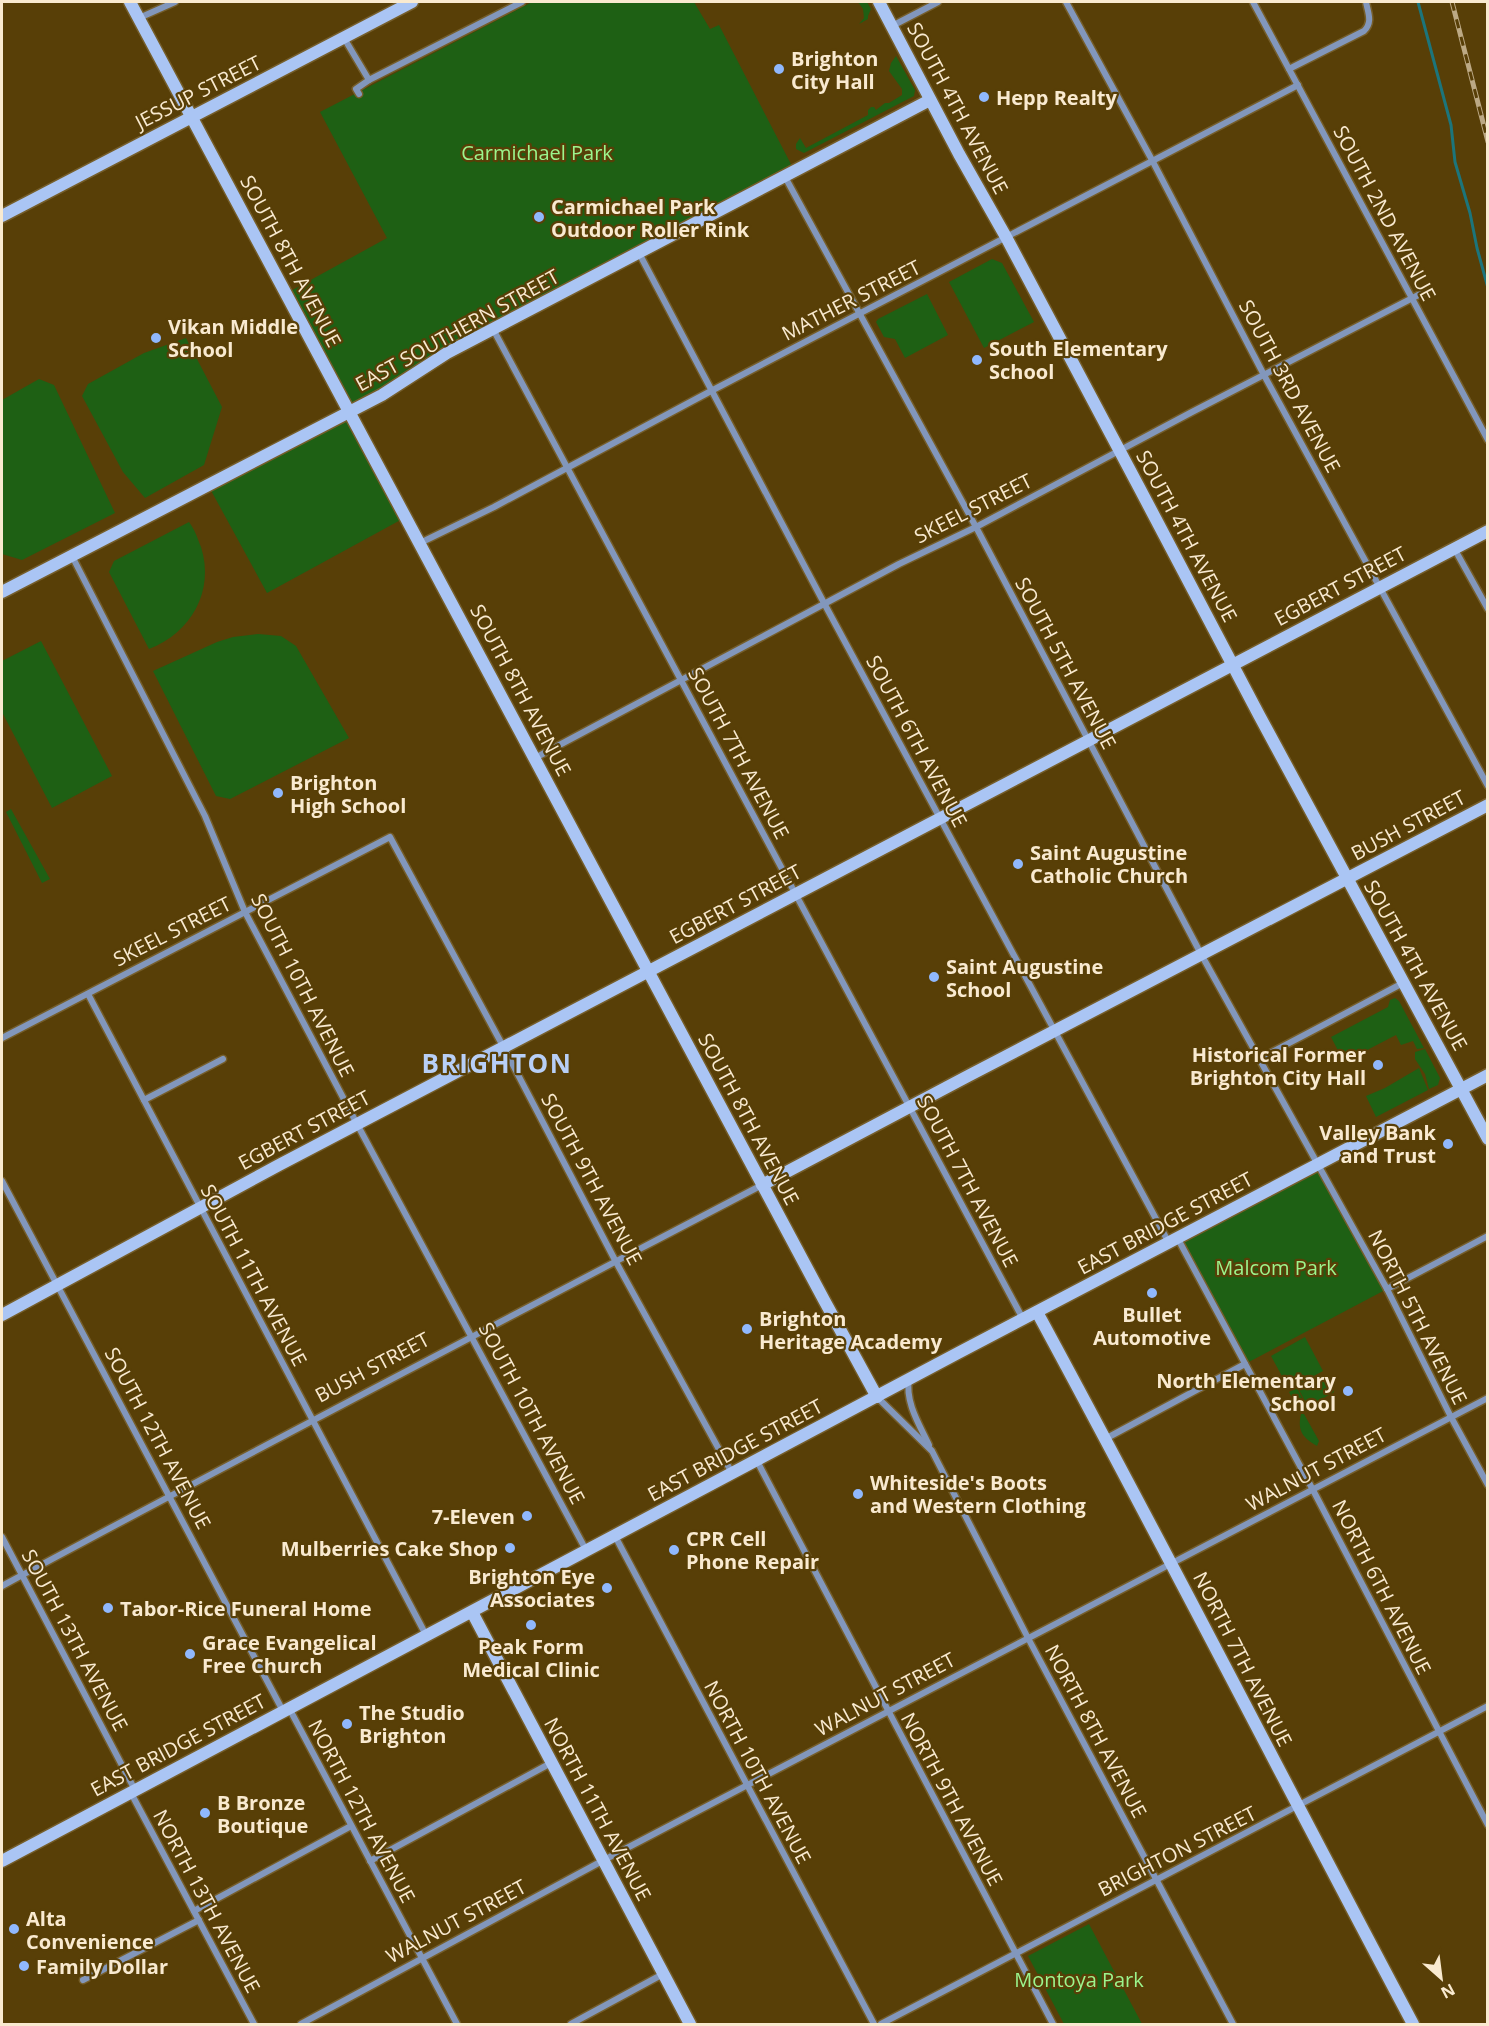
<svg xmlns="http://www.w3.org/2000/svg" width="1489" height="2026" font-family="'Open Sans',sans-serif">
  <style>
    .green { fill: #1e6014 }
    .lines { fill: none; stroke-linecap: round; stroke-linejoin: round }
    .stream { stroke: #1c757b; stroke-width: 3 }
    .street-casing { stroke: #755e2b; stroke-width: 9 }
    .secondary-casing { stroke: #755e2b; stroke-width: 15 }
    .street { stroke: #8297bc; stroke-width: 6 }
    .secondary { stroke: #aac5f4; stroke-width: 12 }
    .rail-casing { stroke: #bca984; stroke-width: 5 }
    .rail { stroke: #583f07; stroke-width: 3; stroke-dasharray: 9; stroke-linecap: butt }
    .poi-dot { fill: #90b8fd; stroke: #583f07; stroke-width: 2 }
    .labels { text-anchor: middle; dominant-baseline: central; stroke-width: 4.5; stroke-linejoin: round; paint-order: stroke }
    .poi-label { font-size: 20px; font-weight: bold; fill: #f9ead0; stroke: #583f07; text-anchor: start }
    .street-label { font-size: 20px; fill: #f9ead0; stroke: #583f07 }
    .park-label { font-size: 20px; fill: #9bf58d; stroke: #583f07 }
    .district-label { font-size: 26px; font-weight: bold; letter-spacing: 1.5px; fill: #b8cff6; stroke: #583f07 }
  </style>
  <rect width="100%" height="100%" fill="#583f07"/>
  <!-- green -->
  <g class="green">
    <path d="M 532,2 L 694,2 L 710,29 L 719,25 L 794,170 L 350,411 L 406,517 L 267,593 L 208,485 L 349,411 L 287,293 L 387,238 L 320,112 Z"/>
    <path d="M 858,2 L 867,2 L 871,9 L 868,16 L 868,19 L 859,24 L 864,18 L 863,9 Z"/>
    <path d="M 896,56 L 915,90 L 914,96 L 804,153 L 796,149 L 796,144 L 800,138 L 806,148 L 868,115 L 868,110 L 871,107 L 874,107 L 876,110 L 885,103 L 889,103 L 902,95 L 902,89 L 889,71 L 891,63 Z"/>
    <path d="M 992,259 L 1002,263 L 1034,322 L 984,348 L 949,282 Z"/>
    <path d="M 927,294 L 948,335 L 905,358 L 895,339 L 884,337 L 876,322 L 878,319 Z"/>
    <path d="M 186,338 L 222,407 L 204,465 L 145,498 L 123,472 L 82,396 L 88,384 L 144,353 Z"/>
    <path d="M 39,379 L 54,385 L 115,513 L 22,560 L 2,554 L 2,400 Z"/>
    <path d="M 189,522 C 195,530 197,537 201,547 C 215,591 191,633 149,649 L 109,572 L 114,561 Z"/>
    <path d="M 258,634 L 281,636 L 296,646 L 349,738 L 230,799 L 216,796 L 153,671 L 217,642 L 233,637 Z"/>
    <path d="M 41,641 L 112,776 L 52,808 L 2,712 L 2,661 Z"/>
    <path d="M 11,809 L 50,879 L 42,883 L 6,812 Z"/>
    <path d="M 1395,998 L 1399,1001 L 1424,1048 L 1417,1049 L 1413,1041 L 1401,1045 L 1396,1035 L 1344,1062 L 1331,1037 L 1388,1007 L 1390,1000 Z"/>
    <path d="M 1425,1049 L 1440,1078 L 1438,1085 L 1429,1089 L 1425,1074 L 1415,1059 L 1415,1052 Z"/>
    <path d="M 1419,1068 L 1428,1090 L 1376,1117 L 1366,1096 L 1385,1088 Z"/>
    <path d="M 1318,1165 L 1387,1289 L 1245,1364 L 1178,1239 Z"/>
    <path d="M 1305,1337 L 1323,1371 L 1289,1389 L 1271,1356 Z"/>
    <path d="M 1320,1376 L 1322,1380 L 1327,1378 L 1334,1392 L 1308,1407 L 1298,1388 Z"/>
    <path d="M 1297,1388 L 1307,1407 L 1299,1411 L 1289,1392 Z"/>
    <path d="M 1301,1414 L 1304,1414 L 1319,1441 L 1317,1446 C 1303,1438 1297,1431 1301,1414 Z"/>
    <path d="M 1089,1924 L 1142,2024 L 1064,2024 L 1028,1956 Z"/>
  </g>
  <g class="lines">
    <!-- stream -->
    <path class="stream" d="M 1418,2 L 1451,125 L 1455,162 L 1470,213 L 1477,248 L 1488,288"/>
    <!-- street casing -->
    <g class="street-casing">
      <g id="street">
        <path d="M 1066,2 L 1152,160 L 1264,375 L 1488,786"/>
        <path d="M 1253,2 L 1488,440"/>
        <path d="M 139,18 L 175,2"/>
        <path d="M 892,26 L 938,2"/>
        <path d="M 344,38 L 369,80 L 356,89 L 359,94"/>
        <path d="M 1289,69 L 1364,31 C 1373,22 1368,13 1366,2"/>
        <path d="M 369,80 L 522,2"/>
        <path d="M 784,175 L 976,527 L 1201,954 L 1387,1289 L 1451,1417 L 1488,1485"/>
        <path d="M 639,253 L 824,603 L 1169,1243"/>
        <path d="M 493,329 L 1023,1319"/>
        <path d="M 420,543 L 494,507 L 711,391 L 1298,85"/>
        <path d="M 1454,548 L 1488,609"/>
        <path d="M 72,556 L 205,816 L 245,912 L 357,1124 L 586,1550"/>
        <path d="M 535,758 L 899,564 L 976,527 L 1192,412 L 1428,290"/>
        <path d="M 88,994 L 426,1635"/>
        <path d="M 2,1038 L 390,837 L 504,1048 L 616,1262 L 732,1473"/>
        <path d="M 1259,1059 L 1403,983"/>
        <path d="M 144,1100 L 223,1059"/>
        <path d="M 2,1181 L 283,1711"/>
        <path d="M 1178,1239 L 1313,1490 L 1488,1825"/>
        <path d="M 1387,1289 L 1488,1236"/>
        <path d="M 909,1379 C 905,1402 919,1424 929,1445"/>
        <path d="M 877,1397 L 932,1451 L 1028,1638 L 1233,2024"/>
        <path d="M 1105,1439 L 1245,1364"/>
        <path d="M 757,1461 L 1053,2024"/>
        <path d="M 615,1536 L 874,2024"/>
        <path d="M 2,1537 L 135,1790"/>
        <path d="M 2,1586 C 254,1450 508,1318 762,1185"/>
        <path d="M 289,1708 L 457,2024"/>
        <path d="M 131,1793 L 254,2024"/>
        <path d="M 370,1861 L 551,1763"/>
        <path d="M 194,1911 L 351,1826"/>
        <path d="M 83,1980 L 199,1920"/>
        <path d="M 301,2024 L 604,1860 L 1488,1398"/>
        <path d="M 571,2024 L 663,1974"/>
        <path d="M 881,2024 L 1488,1706"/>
      </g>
    </g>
    <!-- secondary casing -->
    <g class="secondary-casing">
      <g id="secondary">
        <path d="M 130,2 L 824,1300 L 877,1397"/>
        <path d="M 879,2 L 959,154 L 1006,237 L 1141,491 L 1259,715 L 1488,1139"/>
        <path d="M 2,216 L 412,2"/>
        <path d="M 2,592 L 382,395 L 447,353 L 930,100"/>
        <path d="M 762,1185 L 968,1076 L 1488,805"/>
        <path d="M 1037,1312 C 1165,1548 1287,1787 1413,2024"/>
        <path d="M 2,1315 L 279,1165 L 1488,531"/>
        <path d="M 472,1612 L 690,2024"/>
        <path d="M 2,1861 L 958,1353 L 1488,1075"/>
      </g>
    </g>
    <!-- street -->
    <use href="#street" class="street"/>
    <!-- secondary -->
    <use href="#secondary" class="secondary"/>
    <!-- rail casing -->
    <g class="rail-casing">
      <path id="rail" d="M 1452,2 L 1488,142"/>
    </g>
    <!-- rail -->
    <use href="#rail" class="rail"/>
  </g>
  <!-- markers -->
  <g class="poi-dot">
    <circle cx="779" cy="69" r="6"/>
    <circle cx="984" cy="97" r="6"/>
    <circle cx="539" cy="217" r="6"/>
    <circle cx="156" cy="338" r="6"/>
    <circle cx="977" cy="360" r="6"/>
    <circle cx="278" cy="793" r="6"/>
    <circle cx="1018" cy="864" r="6"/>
    <circle cx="934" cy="977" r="6"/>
    <circle cx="1378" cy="1065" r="6"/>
    <circle cx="1448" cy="1144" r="6"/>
    <circle cx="1152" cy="1293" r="6"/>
    <circle cx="747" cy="1329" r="6"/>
    <circle cx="1348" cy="1391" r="6"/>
    <circle cx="858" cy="1494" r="6"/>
    <circle cx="527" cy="1516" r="6"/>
    <circle cx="510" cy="1548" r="6"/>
    <circle cx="674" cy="1550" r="6"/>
    <circle cx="607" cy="1588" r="6"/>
    <circle cx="108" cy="1608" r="6"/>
    <circle cx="531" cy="1625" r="6"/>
    <circle cx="190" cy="1654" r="6"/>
    <circle cx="347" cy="1724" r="6"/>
    <circle cx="205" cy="1813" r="6"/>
    <circle cx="14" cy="1929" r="6"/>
    <circle cx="24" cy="1966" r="6"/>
  </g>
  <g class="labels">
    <!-- poi labels -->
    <g class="poi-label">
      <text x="791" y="58">Brighton<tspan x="791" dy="23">City Hall</tspan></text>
      <text x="996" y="97">Hepp Realty</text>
      <text x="551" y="206">Carmichael Park<tspan x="551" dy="23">Outdoor Roller Rink</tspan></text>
      <text x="168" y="326">Vikan Middle<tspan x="168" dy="23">School</tspan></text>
      <text x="989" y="348">South Elementary<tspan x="989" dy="23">School</tspan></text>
      <text x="290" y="782">Brighton<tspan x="290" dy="23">High School</tspan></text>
      <text x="1030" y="852">Saint Augustine<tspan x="1030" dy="23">Catholic Church</tspan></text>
      <text x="946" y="966">Saint Augustine<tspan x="946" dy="23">School</tspan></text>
      <text x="1366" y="1054" text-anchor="end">Historical Former<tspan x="1366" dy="23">Brighton City Hall</tspan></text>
      <text x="1436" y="1132" text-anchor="end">Valley Bank<tspan x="1436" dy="23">and Trust</tspan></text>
      <text x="1152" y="1314" text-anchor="middle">Bullet<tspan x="1152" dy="23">Automotive</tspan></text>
      <text x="759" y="1318">Brighton<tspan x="759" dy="23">Heritage Academy</tspan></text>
      <text x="1336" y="1380" text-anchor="end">North Elementary<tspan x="1336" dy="23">School</tspan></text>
      <text x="870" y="1482">Whiteside's Boots<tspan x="870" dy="23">and Western Clothing</tspan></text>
      <text x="515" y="1516" text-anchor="end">7-Eleven</text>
      <text x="686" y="1538">CPR Cell<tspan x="686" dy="23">Phone Repair</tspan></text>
      <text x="498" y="1548" text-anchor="end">Mulberries Cake Shop</text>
      <text x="595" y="1576" text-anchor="end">Brighton Eye<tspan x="595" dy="23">Associates</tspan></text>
      <text x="120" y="1608">Tabor-Rice Funeral Home</text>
      <text x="202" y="1642">Grace Evangelical<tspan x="202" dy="23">Free Church</tspan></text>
      <text x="531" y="1646" text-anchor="middle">Peak Form<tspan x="531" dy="23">Medical Clinic</tspan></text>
      <text x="359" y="1712">The Studio<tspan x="359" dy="23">Brighton</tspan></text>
      <text x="217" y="1802">B Bronze<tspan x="217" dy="23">Boutique</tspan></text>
      <text x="26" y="1918">Alta<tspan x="26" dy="23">Convenience</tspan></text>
      <text x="36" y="1966">Family Dollar</text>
    </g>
    <!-- street labels -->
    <g class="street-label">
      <text transform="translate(198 92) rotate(-27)">JESSUP STREET</text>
      <text transform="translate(958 108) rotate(62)">SOUTH 4TH AVENUE</text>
      <text transform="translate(1385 213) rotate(62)">SOUTH 2ND AVENUE</text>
      <text transform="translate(291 261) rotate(62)">SOUTH 8TH AVENUE</text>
      <text transform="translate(851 300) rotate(-27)">MATHER STREET</text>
      <text transform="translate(457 330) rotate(-29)">EAST SOUTHERN STREET</text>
      <text transform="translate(1290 386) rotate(62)">SOUTH 3RD AVENUE</text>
      <text transform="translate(973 508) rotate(-27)">SKEEL STREET</text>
      <text transform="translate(1187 536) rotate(62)">SOUTH 4TH AVENUE</text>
      <text transform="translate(1340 586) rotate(-28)">EGBERT STREET</text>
      <text transform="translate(1066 663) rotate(62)">SOUTH 5TH AVENUE</text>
      <text transform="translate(521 690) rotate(62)">SOUTH 8TH AVENUE</text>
      <text transform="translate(917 741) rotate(62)">SOUTH 6TH AVENUE</text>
      <text transform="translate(739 753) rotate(62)">SOUTH 7TH AVENUE</text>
      <text transform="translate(1408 825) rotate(-28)">BUSH STREET</text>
      <text transform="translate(735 904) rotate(-28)">EGBERT STREET</text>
      <text transform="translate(172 931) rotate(-27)">SKEEL STREET</text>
      <text transform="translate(1416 965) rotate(61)">SOUTH 4TH AVENUE</text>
      <text transform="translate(303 985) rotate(63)">SOUTH 10TH AVENUE</text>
      <text transform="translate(749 1119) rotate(62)">SOUTH 8TH AVENUE</text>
      <text transform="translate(304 1130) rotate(-28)">EGBERT STREET</text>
      <text transform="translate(592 1179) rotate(62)">SOUTH 9TH AVENUE</text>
      <text transform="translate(968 1181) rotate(62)">SOUTH 7TH AVENUE</text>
      <text transform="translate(1165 1223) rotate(-28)">EAST BRIDGE STREET</text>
      <text transform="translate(254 1275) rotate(62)">SOUTH 11TH AVENUE</text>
      <text transform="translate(1418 1317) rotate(63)">NORTH 5TH AVENUE</text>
      <text transform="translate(372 1367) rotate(-28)">BUSH STREET</text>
      <text transform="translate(532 1413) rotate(62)">SOUTH 10TH AVENUE</text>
      <text transform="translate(158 1438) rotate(62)">SOUTH 12TH AVENUE</text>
      <text transform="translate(735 1450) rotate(-28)">EAST BRIDGE STREET</text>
      <text transform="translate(1316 1469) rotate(-28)">WALNUT STREET</text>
      <text transform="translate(1382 1587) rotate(63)">NORTH 6TH AVENUE</text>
      <text transform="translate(75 1640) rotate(62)">SOUTH 13TH AVENUE</text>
      <text transform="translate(1243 1659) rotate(63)">NORTH 7TH AVENUE</text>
      <text transform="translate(885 1694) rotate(-28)">WALNUT STREET</text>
      <text transform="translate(1096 1731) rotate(62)">NORTH 8TH AVENUE</text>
      <text transform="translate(178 1745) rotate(-28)">EAST BRIDGE STREET</text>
      <text transform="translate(758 1772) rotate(62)">NORTH 10TH AVENUE</text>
      <text transform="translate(952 1799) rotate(62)">NORTH 9TH AVENUE</text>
      <text transform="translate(598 1809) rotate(62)">NORTH 11TH AVENUE</text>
      <text transform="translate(362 1811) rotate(62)">NORTH 12TH AVENUE</text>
      <text transform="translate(1177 1851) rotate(-27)">BRIGHTON STREET</text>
      <text transform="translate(207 1901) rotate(62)">NORTH 13TH AVENUE</text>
      <text transform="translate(456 1921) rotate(-28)">WALNUT STREET</text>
    </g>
    <!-- park labels -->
    <g class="park-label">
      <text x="537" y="152">Carmichael Park</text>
      <text x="1276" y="1267">Malcom Park</text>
      <text x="1079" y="1979">Montoya Park</text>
    </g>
    <!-- district labels -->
    <g class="district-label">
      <text x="497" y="1063">BRIGHTON</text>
    </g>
  </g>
  <!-- border -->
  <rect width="1489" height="2026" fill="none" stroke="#f9ead0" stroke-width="6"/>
  <!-- north arrow -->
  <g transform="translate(1441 1978) rotate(152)" stroke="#583f07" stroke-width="4.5" paint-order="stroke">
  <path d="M0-4.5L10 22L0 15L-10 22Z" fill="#f9ead0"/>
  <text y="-9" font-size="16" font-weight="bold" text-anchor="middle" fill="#f9ead0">N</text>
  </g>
</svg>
